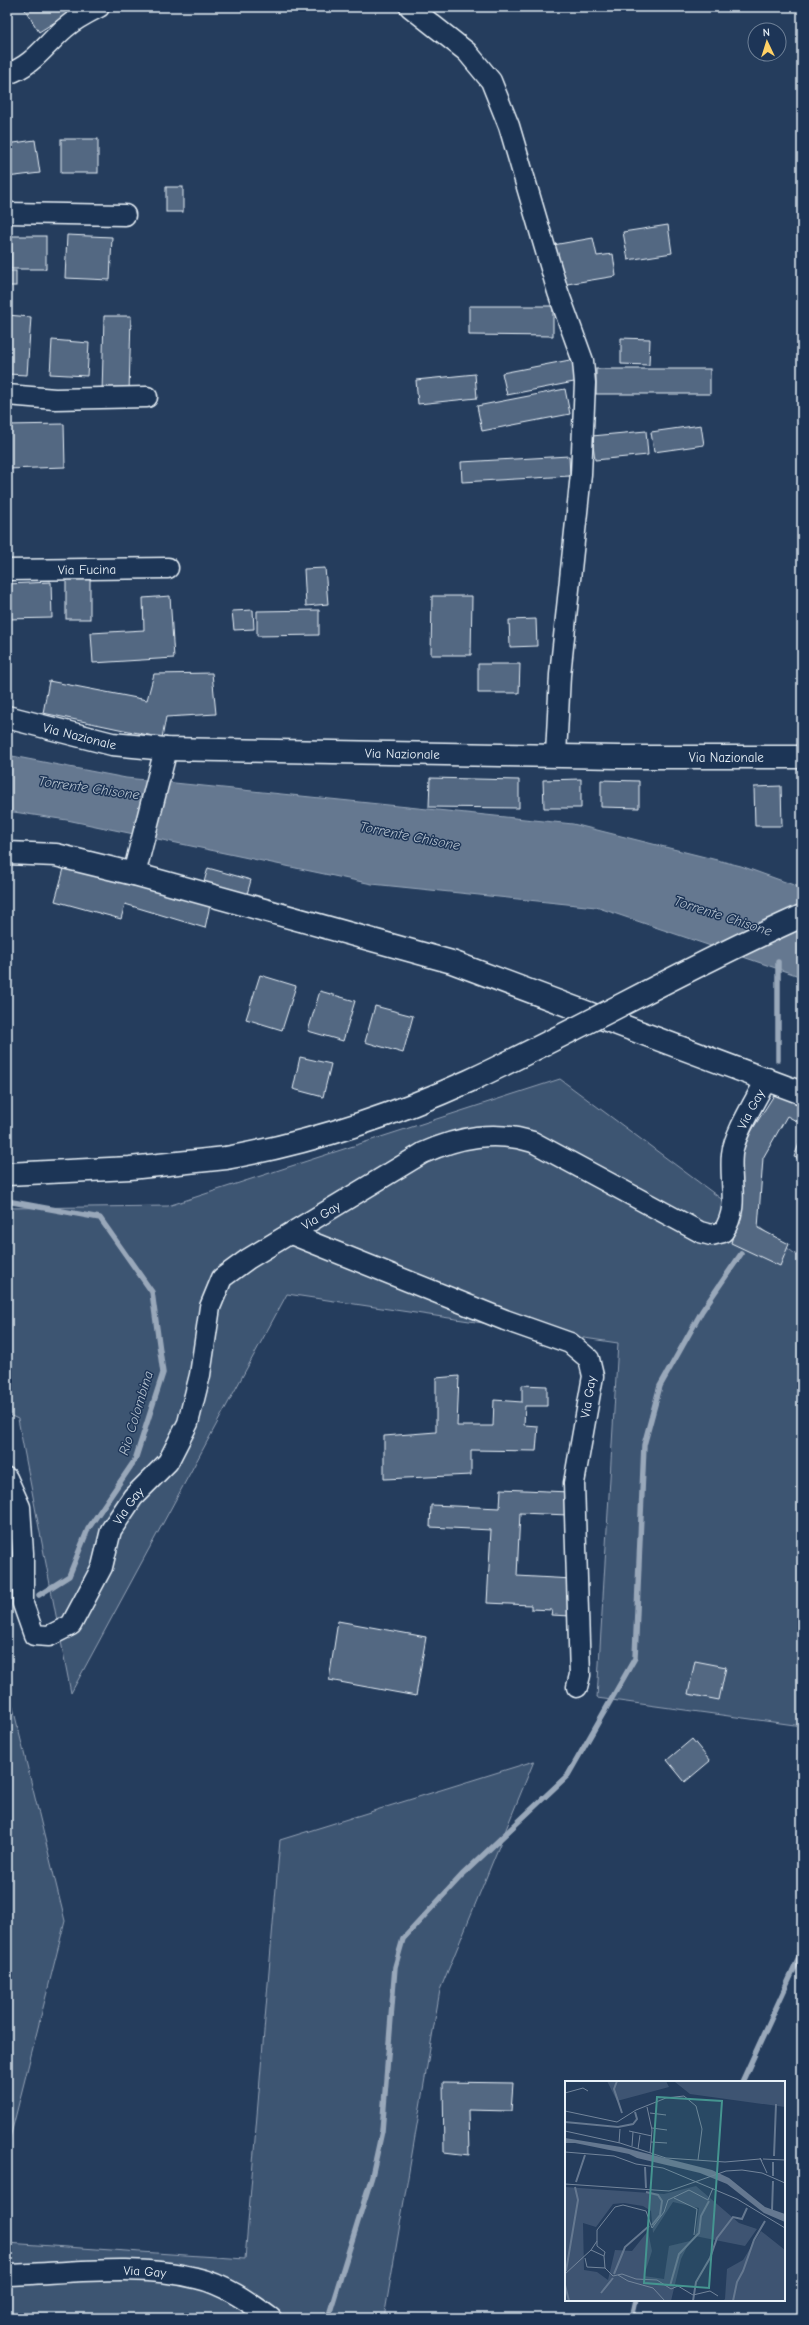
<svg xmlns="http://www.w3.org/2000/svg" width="809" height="2325" font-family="'Comic Neue',sans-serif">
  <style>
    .green { fill: #3e5472; stroke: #93a2b5 }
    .water { fill: #657890; stroke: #99a8ba }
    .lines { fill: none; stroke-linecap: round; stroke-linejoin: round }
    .stream { stroke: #99a8ba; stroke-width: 5.5 }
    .building { fill: #536782; stroke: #e8f1f8 }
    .minor-casing { stroke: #e8f1f8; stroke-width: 23 }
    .tertiary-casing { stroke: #e8f1f8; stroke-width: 25 }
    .secondary-casing { stroke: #e8f1f8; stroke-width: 25 }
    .primary-casing { stroke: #e8f1f8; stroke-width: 25 }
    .minor { stroke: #1d3557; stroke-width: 20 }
    .tertiary { stroke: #1d3557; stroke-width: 22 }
    .secondary { stroke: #1d3557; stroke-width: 22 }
    .primary { stroke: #1d3557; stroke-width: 22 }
    .primary-bridge-casing { stroke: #e8f1f8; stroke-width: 25; stroke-linecap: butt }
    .primary-bridge { stroke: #1d3557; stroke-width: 22 }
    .labels { text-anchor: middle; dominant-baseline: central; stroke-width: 3; stroke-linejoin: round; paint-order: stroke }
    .street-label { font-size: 13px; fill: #e8f1f8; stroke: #1d3557 }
    .water-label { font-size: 14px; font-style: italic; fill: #b4c1ce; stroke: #1d3557 }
    .inset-river { fill: none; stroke: #657890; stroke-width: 2 }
    .inset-road { fill: none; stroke: #73859b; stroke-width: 1 }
    .view { fill: #459590; fill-opacity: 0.15; stroke: #459590; stroke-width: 2 }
    .inset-edge { fill: none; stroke: #e8f1f8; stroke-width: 2 }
  </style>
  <rect width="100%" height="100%" fill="#253d5d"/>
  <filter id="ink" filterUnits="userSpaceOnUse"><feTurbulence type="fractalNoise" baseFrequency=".025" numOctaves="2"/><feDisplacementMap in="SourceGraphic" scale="8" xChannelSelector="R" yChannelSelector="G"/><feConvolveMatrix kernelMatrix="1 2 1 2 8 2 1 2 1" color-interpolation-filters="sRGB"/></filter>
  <g filter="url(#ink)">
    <!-- green -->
    <g class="green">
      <path d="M 560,1079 L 802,1259 L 802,1726 L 597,1698 L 618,1343 L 287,1294 L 71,1693 L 18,1419 L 7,1414 L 7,1208 L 168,1206 Z"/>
      <path d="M 7,1683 L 65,1921 L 7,2150 Z"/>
      <path d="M 534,1761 L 440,1990 L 384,2318 L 7,2318 L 7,2243 L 245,2259 L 280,1840 Z"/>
    </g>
    <!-- water -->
    <path class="water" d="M 7,755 L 126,778 L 573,824 L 741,866 L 802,888 L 802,977 L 596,907 L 372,884 L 67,820 L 7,811 Z"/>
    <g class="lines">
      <!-- stream -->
      <g class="stream">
        <path d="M 778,1060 L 778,962"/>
        <path d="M 7,1201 L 100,1218 L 152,1292 L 163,1373 L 135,1460 L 88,1529 L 69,1576 L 39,1595"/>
        <path d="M 7,1620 L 8,1618"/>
        <path d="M 742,2082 L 799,1958 L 802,1934"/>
        <path d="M 328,2318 L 372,2176 L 382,2131 L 395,1967 L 403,1939 L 462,1875 L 568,1775 L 635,1658 L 644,1445 L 660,1386 L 702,1311 L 741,1254"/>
        <path d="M 632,2318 L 636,2300"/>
      </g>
    </g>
    <!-- building -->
    <g class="building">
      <path d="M 26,7 L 68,7 L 71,12 L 39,32 L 24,8 Z"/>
      <rect x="61" y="139" width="37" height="34"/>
      <path d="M 35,140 L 40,173 L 7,177 L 7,144 Z"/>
      <rect x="166" y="187" width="17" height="25"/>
      <path d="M 668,225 L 672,253 L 628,260 L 623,232 Z"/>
      <path d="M 67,235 L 112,237 L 110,280 L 65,278 Z"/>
      <rect x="11" y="236" width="35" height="33"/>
      <path d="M 593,238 L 597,256 L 613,254 L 616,276 L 561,285 L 553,245 Z"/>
      <rect x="7" y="271" width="9" height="15"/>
      <path d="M 469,306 L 553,306 L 553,336 L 469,335 Z"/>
      <path d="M 7,315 L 31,317 L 27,375 L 7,374 Z"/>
      <path d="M 104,316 L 131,316 L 129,393 L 102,393 Z"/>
      <path d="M 621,338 L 650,339 L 649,365 L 621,364 Z"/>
      <path d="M 52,340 L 89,343 L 87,376 L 50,374 Z"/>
      <path d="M 575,359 L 579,381 L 507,395 L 502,373 Z"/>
      <rect x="596" y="369" width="114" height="25"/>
      <path d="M 475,374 L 477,398 L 418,404 L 416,380 Z"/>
      <path d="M 565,389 L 570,414 L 482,431 L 477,406 Z"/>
      <path d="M 64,424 L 65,467 L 7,469 L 7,425 Z"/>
      <path d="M 701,425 L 704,445 L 654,452 L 651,432 Z"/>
      <path d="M 646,431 L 648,455 L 595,460 L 592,436 Z"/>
      <path d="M 569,456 L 570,476 L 462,482 L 461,462 Z"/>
      <path d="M 325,568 L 328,604 L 306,606 L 304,569 Z"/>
      <rect x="66" y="576" width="24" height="43"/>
      <path d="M 51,582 L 52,618 L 7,619 L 7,584 Z"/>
      <path d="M 170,596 L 174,658 L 93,663 L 91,633 L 144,630 L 143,598 Z"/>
      <path d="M 432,596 L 472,596 L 471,655 L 431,655 Z"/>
      <path d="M 253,610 L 254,629 L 234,630 L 232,611 Z"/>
      <path d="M 319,610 L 319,635 L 257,636 L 257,611 Z"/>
      <path d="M 536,619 L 537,646 L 510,647 L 509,620 Z"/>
      <path d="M 478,664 L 520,664 L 519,693 L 478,693 Z"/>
      <path d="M 212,673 L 216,714 L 166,717 L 162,738 L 43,713 L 49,681 L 147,700 L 154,674 Z"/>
      <path d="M 430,778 L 519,780 L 519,808 L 429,807 Z"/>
      <path d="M 581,779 L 581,808 L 544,808 L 543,780 Z"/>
      <path d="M 601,780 L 639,781 L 639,808 L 601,807 Z"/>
      <path d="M 781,786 L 782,826 L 755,826 L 754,787 Z"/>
      <path d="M 65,865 L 210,905 L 205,928 L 125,904 L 121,919 L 55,901 Z"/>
      <path d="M 208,868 L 251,880 L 245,901 L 202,889 Z"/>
      <path d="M 260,975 L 296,986 L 282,1030 L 246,1019 Z"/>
      <path d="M 320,991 L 355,1001 L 343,1041 L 308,1031 Z"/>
      <path d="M 375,1006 L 413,1016 L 403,1053 L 365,1042 Z"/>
      <path d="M 300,1057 L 331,1064 L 323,1097 L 293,1089 Z"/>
      <path d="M 776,1092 L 802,1102 L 800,1123 L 787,1116 L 763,1158 L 758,1228 L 789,1244 L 780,1266 L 731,1243 L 740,1211 L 738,1152 Z"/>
      <path d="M 802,1136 L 802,1160 L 794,1157 Z"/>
      <path d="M 459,1376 L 457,1426 L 493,1426 L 494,1400 L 522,1402 L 522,1385 L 547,1386 L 547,1406 L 525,1406 L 524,1425 L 538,1426 L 536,1451 L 471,1450 L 471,1475 L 384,1479 L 384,1436 L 436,1432 L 436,1378 Z"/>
      <path d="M 501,1489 L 569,1492 L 568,1515 L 520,1513 L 517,1576 L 573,1579 L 571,1616 L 551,1615 L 552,1610 L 531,1609 L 531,1605 L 487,1603 L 491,1530 L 430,1527 L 431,1505 L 500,1508 Z"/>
      <path d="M 338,1621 L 426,1637 L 416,1696 L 329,1680 Z"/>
      <path d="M 695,1661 L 726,1667 L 719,1700 L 688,1694 Z"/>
      <path d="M 692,1739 L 710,1761 L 685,1782 L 667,1760 Z"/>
      <path d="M 443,2082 L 513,2083 L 511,2111 L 468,2110 L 469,2155 L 444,2152 Z"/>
    </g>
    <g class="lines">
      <!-- minor casing -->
      <g class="minor-casing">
        <g id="minor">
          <path d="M 410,7 L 467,52 L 491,81 L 509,126 L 558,292 L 583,361 L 585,383 L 581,474 L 560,675 L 556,755"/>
          <path d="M 7,74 C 33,66 46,44 65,28 C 75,19 87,13 99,7"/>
          <path d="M 7,213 L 125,215"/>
          <path d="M 7,395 L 55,399 L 147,397"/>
          <path id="s1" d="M 7,570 L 168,568"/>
          <path d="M 291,1234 L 505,1320 L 570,1343 L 589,1359 L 593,1376 L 574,1483 L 580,1675 L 577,1687"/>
          <path id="s2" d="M 7,1478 L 20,1507 L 23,1553 L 23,1604 L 34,1635 L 49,1636 L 71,1625 L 102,1567 L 111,1530 L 133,1497 L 168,1462 L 188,1423 L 200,1375 L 210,1307 L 222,1278 L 248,1259 L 423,1153 C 459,1137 494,1130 533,1142 L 700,1232 L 711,1235 L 723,1232 C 740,1207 729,1183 732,1154 C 734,1134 757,1098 767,1078"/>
          <path id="s3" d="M 7,2275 C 68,2273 137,2263 196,2278 C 224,2284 249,2302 271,2318"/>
        </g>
      </g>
      <!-- tertiary casing -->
      <g class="tertiary-casing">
        <g id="tertiary">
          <path d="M 7,853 L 56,855 L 134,874 L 452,962 L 802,1093"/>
          <path d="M 134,874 L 166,749"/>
        </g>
      </g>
      <!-- secondary casing -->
      <g class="secondary-casing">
        <g id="secondary">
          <path id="s4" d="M 7,717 L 112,744 L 166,749 L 620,757 L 802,757"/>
        </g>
      </g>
      <!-- primary casing -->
      <g class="primary-casing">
        <path id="primary" d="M 7,1174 L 130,1168 L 226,1158"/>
      </g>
      <!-- minor -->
      <use href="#minor" class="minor"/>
      <!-- tertiary -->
      <use href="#tertiary" class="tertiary"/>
      <!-- secondary -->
      <use href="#secondary" class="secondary"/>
      <!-- primary -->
      <use href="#primary" class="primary"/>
      <!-- primary-bridge casing -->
      <g class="primary-bridge-casing">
        <path id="primary-bridge" d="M 226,1158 C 309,1143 392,1116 469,1081 C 581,1029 689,966 802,916"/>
      </g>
      <!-- primary-bridge -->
      <use href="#primary-bridge" class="primary-bridge"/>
    </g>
  </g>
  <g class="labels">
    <!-- street labels -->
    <g class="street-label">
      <text stroke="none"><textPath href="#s1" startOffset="80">Via Fucina</textPath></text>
      <text stroke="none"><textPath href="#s4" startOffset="75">Via Nazionale</textPath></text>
      <text stroke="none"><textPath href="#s4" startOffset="399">Via Nazionale</textPath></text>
      <text stroke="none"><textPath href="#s4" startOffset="723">Via Nazionale</textPath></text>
      <text stroke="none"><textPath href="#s2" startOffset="1280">Via Gay</textPath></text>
      <text stroke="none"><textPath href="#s2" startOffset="705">Via Gay</textPath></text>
      <text transform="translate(588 1397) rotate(-81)">Via Gay</text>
      <text stroke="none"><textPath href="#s2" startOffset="335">Via Gay</textPath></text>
      <text stroke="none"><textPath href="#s3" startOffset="138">Via Gay</textPath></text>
    </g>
    <!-- water labels -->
    <g class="water-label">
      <text transform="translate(89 788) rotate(8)">Torrente Chisone</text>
      <text transform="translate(410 836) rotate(11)">Torrente Chisone</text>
      <text transform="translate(723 916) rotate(18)">Torrente Chisone</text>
      <text transform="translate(136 1413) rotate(-73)">Rio Colombina</text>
    </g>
  </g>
  <!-- overview -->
  <g transform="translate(565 2081)">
    <rect width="220" height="220" fill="#253d5d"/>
    <path d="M 42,0 L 101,0 L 104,6 L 52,20 ZM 220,0 L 220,26 L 125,13 L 110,1 ZM 131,105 L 174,142 L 192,148 L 180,165 L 130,155 L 134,127 L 108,121 L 88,152 L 86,130 L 78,125 L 59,122 L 48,123 L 31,146 L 18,142 L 19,189 L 32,191 L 43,199 L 50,169 L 67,170 L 83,150 L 87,170 L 79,195 L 99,198 L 104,165 L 125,160 L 116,178 L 106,220 L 0,220 L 0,106 L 99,113 ZM 196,150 L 220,169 L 220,220 L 158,220 L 160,218 L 162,188 L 178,179 Z" fill="#3e5472"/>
    <path d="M 0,57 L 56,66 L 147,89 L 164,97 L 200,126 L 220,133 L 220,141 L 199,132 L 162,103 L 135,92 L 72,77 L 64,73 L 10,62 L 0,62 Z" fill="#657890"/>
    <path class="inset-river" d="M 52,0 L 49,8 L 57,32M 0,41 L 53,46 L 68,43 L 72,38 L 70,31M 209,75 L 211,23M 80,86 L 81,107M 208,95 L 208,81M 11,101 L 20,74M 81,111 L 93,114 L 97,120 L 95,134 L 87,144M 207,130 L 208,100M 1,190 L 13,119 L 10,106M 49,193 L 60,166 L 84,145M 0,204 L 4,220M 105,205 L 114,173 L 134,152 L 136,135 L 144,120M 36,212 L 48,197M 128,220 L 131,201 L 145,177 L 152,157 L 168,136 L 177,138 L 182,127M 168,220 L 172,201 L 178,190 L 189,159 L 200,140"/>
    <path class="inset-road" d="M 0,12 L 18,7 L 23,10M 82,26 L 87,49 L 85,72M 0,30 L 52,41 L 71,29 L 101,17 L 119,15 L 131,25 L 137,48 L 133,79M 85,32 L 101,34M 87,47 L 102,49M 0,50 L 55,62 L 101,77 L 160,81 L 195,78M 64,50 L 87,55M 86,61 L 102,62M 54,62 L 55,48M 67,65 L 68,51M 73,68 L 75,54M 0,71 L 49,75 L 71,83 L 98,87 L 172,118 L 220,147M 198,78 L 220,79M 197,80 L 195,77 L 202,92M 0,103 L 104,110 L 161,90 L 177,89 L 197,92 L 220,102M 109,117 L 132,128 L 129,154M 32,160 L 32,165 L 40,171 L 39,175M 26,169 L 39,175 L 40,187M 20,177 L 22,186 L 40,187 L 48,195 L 57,193 L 71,198 L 92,199 L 106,208 L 113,205 L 128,214 L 145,210 L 153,215M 0,193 L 26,169 L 32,160 L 32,149 L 50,126 L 58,124 L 81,130 L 87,147 L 99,131 L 103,119 L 124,109 L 143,119 L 148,107M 53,194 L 63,200 L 88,207 L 100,220"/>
    <path class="view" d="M 92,16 L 157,20 L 144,207 L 79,202 Z"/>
    <rect width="220" height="220" class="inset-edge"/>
  </g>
  <!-- margin -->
  <rect width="809" height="2325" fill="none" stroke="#1d3557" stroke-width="24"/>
  <rect x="12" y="12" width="785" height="2301" fill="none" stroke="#e8f1f8" stroke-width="1.5" filter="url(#ink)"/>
  <!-- north arrow -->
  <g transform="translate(767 42) rotate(356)"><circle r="19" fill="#1d3557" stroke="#6e8097"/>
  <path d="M0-3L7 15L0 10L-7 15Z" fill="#ffd166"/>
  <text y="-6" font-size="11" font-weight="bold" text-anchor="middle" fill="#e8f1f8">N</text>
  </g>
</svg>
